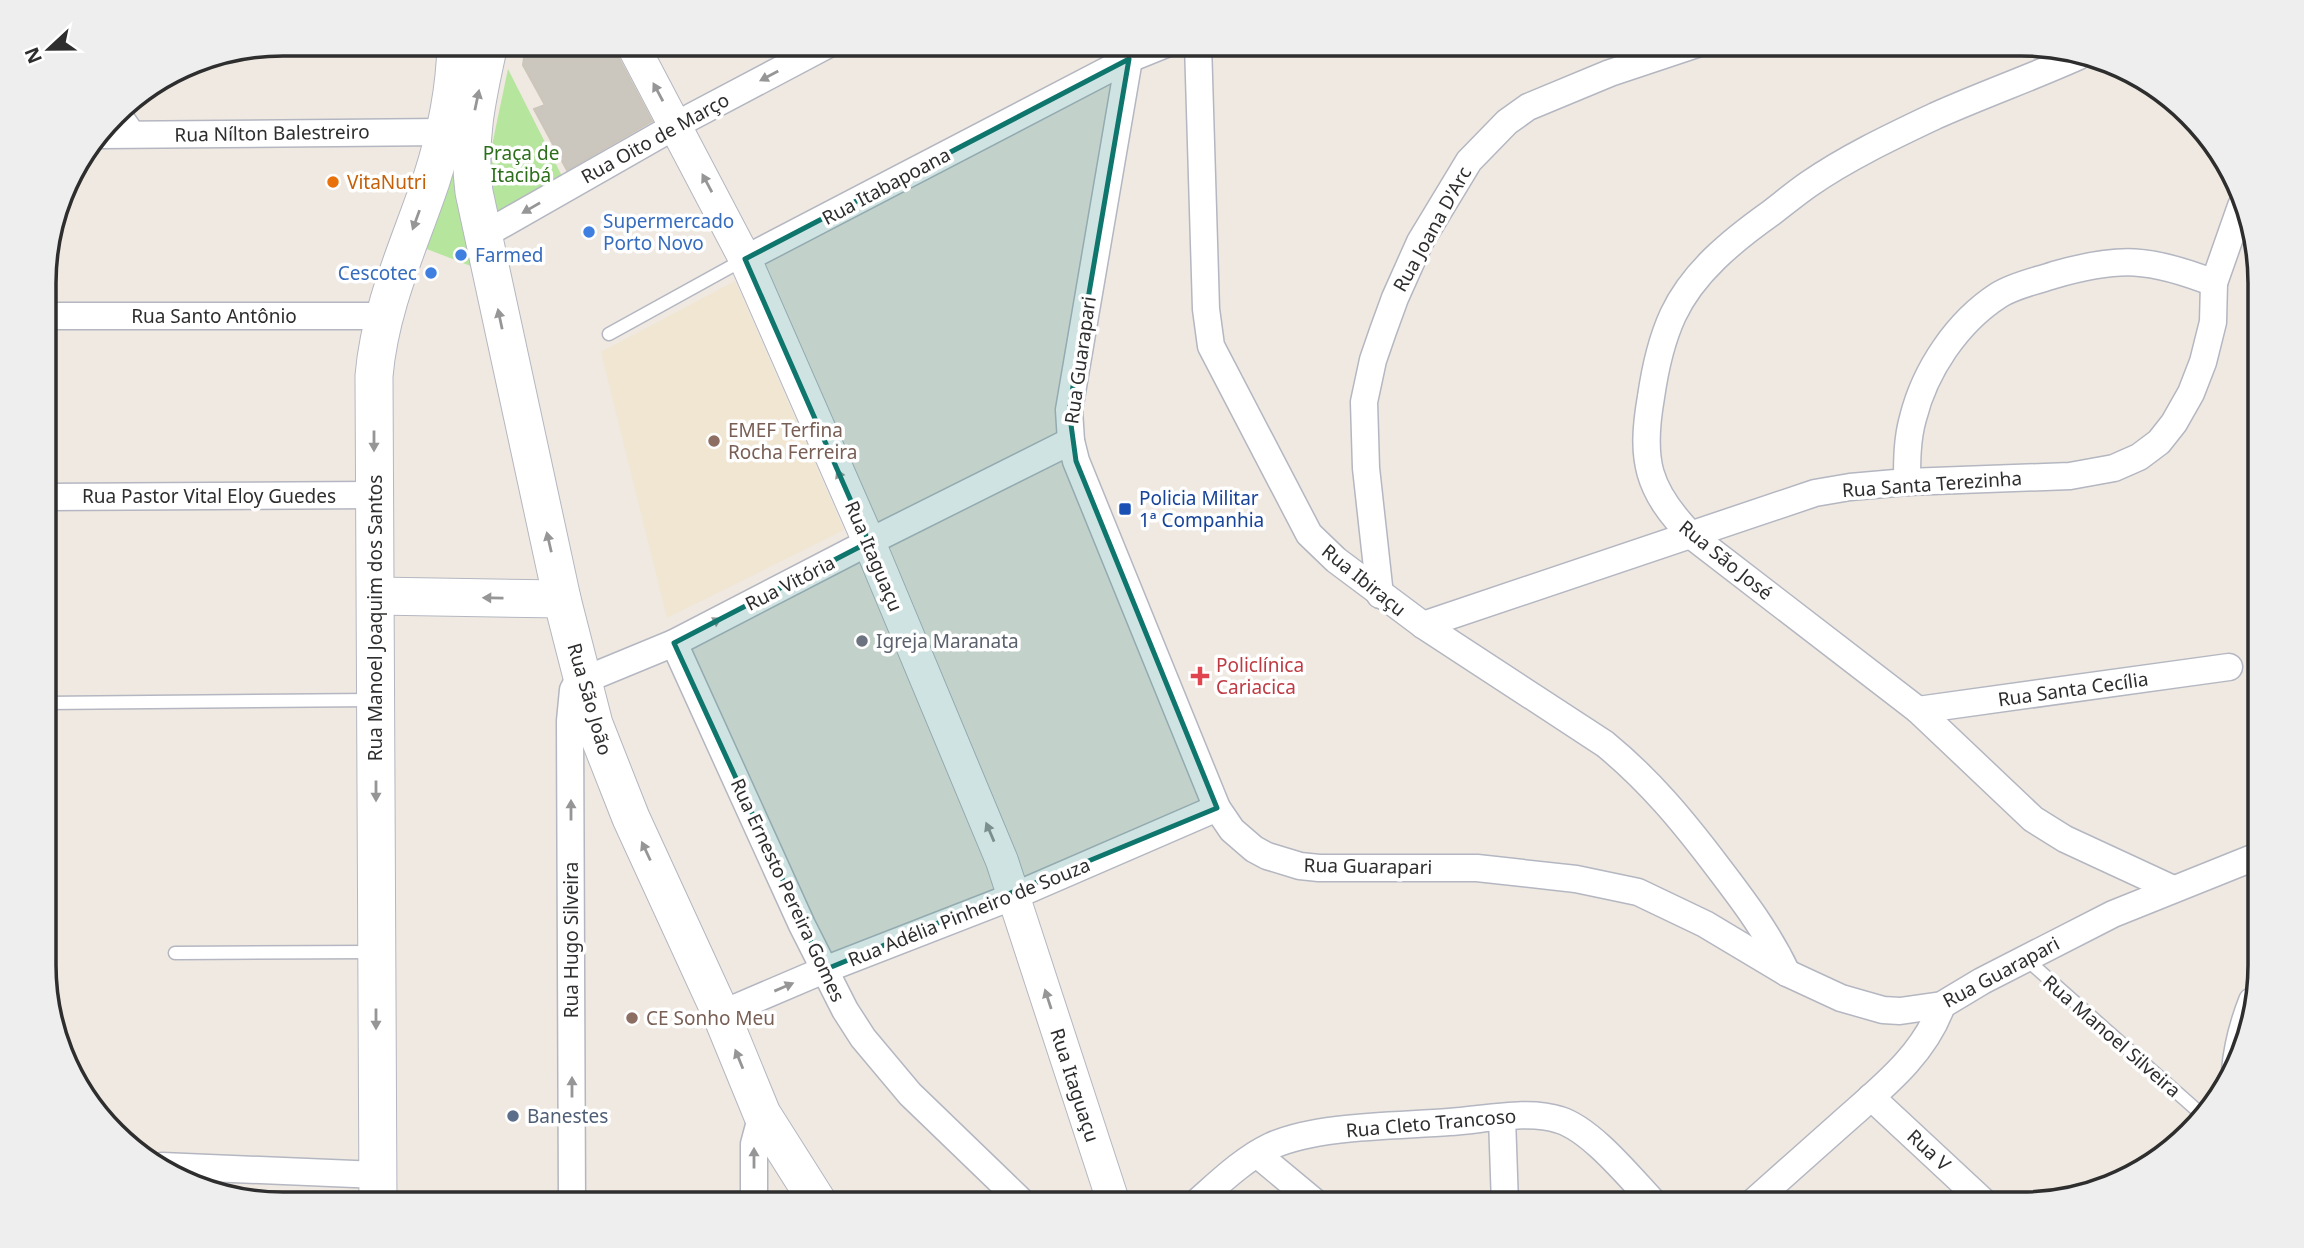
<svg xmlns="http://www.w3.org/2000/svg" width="2304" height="1248" font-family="'Noto Sans',sans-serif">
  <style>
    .education { fill: #f0e6d1 }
    .green { fill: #b6e59e }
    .building { fill: #cbc7bf; stroke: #cbc5ba; stroke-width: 2 }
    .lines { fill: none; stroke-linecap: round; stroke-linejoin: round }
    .service-casing { stroke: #b4b7c1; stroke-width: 15 }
    .minor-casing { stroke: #b4b7c1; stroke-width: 29 }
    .tertiary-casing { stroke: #b4b7c1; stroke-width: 34 }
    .secondary-casing { stroke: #b4b7c1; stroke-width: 39 }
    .service { stroke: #fff; stroke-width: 12 }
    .minor { stroke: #fff; stroke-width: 26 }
    .tertiary { stroke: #fff; stroke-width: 32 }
    .secondary { stroke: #fff; stroke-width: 37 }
    .oneway { fill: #969696 }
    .marked { fill: #0f766e; fill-opacity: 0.2; stroke: #0f766e; stroke-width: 5; stroke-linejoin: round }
    .food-dot { fill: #e8710a; stroke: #fff; stroke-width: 2.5 }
    .shop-dot { fill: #3f7fe0; stroke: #fff; stroke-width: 2.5 }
    .education-dot { fill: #8d6e63; stroke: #fff; stroke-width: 2.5 }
    .transit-dot { fill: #1a4fb4; stroke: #fff; stroke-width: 2.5 }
    .worship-dot { fill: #6b7280; stroke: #fff; stroke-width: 2.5 }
    .health-dot { fill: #e0444e; stroke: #fff; stroke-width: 2.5 }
    .service-dot { fill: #5c6f8a; stroke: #fff; stroke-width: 2.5 }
    .labels { text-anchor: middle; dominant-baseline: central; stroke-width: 7; stroke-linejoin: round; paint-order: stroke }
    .street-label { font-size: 19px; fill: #2e2e2e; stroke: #fff }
    .park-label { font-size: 19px; fill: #2c6e1b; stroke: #fff }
    .food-label { font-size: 19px; fill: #c56008; stroke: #fff; text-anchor: start }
    .shop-label { font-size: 19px; fill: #366cbe; stroke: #fff; text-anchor: start }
    .education-label { font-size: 19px; fill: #785e54; stroke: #fff; text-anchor: start }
    .transit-label { font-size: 19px; fill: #164399; stroke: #fff; text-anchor: start }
    .worship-label { font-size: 19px; fill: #5b616d; stroke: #fff; text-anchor: start }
    .health-label { font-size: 19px; fill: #be3a42; stroke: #fff; text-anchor: start }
    .service-label { font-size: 19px; fill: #4e5e75; stroke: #fff; text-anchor: start }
    .rim { fill: none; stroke: #2e2e2e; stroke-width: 3.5 }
  </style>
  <rect width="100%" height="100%" fill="#efe9e1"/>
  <!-- education -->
  <path class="education" d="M 735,281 L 844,530 L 667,618 L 601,352 Z"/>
  <!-- green -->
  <g class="green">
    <path d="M 508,69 L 563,178 L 499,211 L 494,210 L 482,193 Z"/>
    <path d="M 460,112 L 476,268 L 419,246 Z"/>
  </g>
  <!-- building -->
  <path class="building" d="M 526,44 L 614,44 L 616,53 L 652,121 L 567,170 L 534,109 L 545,105 L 523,65 Z"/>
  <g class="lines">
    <!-- service casing -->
    <g class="service-casing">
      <g id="service">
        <path d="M 122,108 L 140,134"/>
        <path d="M 609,334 L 743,260"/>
        <path d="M 45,703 L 372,700"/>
        <path d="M 175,953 L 374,952"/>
        <path d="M 2026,959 L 2199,1112"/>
      </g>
    </g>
    <!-- minor casing -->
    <g class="minor-casing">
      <g id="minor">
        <path d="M 1111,44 L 1129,59 L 1069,410 L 1071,441 L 1076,461 L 1217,808 L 1232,830 L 1254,849 L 1267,856 L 1300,866 L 1319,868 L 1477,868 L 1576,879 L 1638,892 L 1705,924 L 1787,973 L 1841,998 L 1883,1010 L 1900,1011 L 1942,1005 L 1982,981 L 2113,914 L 2260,855"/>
        <path d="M 1198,44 L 1206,309 L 1211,346 L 1309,534 L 1336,560 L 1423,625 L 1605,744 C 1649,780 1683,821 1717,866 C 1743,900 1768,933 1787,973"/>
        <path d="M 2077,57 C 2030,78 1982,95 1935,116 C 1893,136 1848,157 1809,184 C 1796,193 1784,203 1771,213 C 1733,240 1693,272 1673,315 C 1661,341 1655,369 1651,397 C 1640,460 1647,490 1692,536 L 1918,710 L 2033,819 L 2065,839 L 2173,889"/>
        <path d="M 101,135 L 443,132"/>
        <path d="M 482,236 L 691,117 L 829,44"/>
        <path d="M 745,259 L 1129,59 L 1166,44"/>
        <path d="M 44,316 L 383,316"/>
        <path d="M 1907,482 C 1907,461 1907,439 1913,418 C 1925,370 1957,322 1999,295 C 2015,285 2036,281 2054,275 C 2120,256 2150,258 2214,283"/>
        <path d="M 45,497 L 374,495"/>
        <path d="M 1380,595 L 1366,468 L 1364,402 L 1373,360 L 1383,331 L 1395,298 L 1420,242 L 1469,161 L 1507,122 L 1528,107 L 1610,73 L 1697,44"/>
        <path d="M 1423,625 L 1815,493 L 1850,487 L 1907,482 L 2070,476 L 2114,468 L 2139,457 L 2159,442 L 2174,423 L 2191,393 L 2203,362 L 2213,322 L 2214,283 L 2241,206"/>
        <path d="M 674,643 L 802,925 L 845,1010 L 863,1038 L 910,1094 L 1024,1204"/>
        <path d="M 1918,710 L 2229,667"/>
        <path d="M 721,1014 L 824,970 L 1014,896 L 1217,808"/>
        <path d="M 2235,1071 C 2237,1047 2243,1024 2252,1001"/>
        <path d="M 1871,1097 L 1986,1204"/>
        <path d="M 1502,1118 L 1505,1204"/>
        <path d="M 1257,1154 L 1317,1204"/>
        <path d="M 162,1166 L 378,1175"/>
        <path d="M 572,1204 L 570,721 L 573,690 L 577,683 L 674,643 L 869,542 L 1071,441"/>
        <path d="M 754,1204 L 754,1144 L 762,1114"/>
        <path d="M 1195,1204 C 1219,1183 1242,1160 1271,1146 C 1317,1125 1398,1126 1449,1122 C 1483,1120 1529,1109 1560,1120 C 1592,1130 1631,1179 1655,1204"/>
        <path d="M 1751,1204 C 1781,1177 1811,1151 1841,1124 C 1880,1089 1924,1056 1942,1005"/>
      </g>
    </g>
    <!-- tertiary casing -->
    <g class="tertiary-casing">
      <path id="tertiary" d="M 632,44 L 745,259 L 869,542 L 1002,861 L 1114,1204"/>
    </g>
    <!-- secondary casing -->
    <g class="secondary-casing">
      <g id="secondary">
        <path d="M 489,44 C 478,94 467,140 474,192 L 562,599 L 594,724 L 631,818 L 721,1014 L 762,1114 L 819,1204"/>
        <path d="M 376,596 L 562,599"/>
        <path d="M 378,1204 L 374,376 C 380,306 409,246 431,181 C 445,138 455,89 456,44"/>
      </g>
    </g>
    <!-- service -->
    <use href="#service" class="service"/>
    <!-- minor -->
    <use href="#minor" class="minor"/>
    <!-- tertiary -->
    <use href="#tertiary" class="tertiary"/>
    <!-- secondary -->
    <use href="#secondary" class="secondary"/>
  </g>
  <!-- one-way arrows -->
  <defs><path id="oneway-solid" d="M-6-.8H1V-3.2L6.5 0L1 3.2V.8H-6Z" transform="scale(1.75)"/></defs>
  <g class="oneway">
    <use href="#oneway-solid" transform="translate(769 76) rotate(152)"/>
    <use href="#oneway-solid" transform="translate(658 92) rotate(-118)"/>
    <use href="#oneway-solid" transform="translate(477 100) rotate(-78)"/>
    <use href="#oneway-solid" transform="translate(707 183) rotate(-118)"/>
    <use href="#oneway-solid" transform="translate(531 208) rotate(150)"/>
    <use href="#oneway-solid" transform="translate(416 220) rotate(110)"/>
    <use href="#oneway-solid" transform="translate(500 319) rotate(-102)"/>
    <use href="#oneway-solid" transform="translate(374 441) rotate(90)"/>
    <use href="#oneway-solid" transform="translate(841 479) rotate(-114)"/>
    <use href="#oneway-solid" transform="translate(549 542) rotate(-103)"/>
    <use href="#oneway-solid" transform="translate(493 598) rotate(-179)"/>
    <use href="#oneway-solid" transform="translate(712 623) rotate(-27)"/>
    <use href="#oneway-solid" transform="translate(376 791) rotate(90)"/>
    <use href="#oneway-solid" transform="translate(571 810) rotate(-90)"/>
    <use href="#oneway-solid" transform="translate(990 832) rotate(-113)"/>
    <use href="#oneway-solid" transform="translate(646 851) rotate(-115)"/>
    <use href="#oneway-solid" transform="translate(784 987) rotate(-23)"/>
    <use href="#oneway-solid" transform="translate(1048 999) rotate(-108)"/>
    <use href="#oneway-solid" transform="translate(376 1019) rotate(90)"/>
    <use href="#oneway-solid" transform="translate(739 1059) rotate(-112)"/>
    <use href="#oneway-solid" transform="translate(572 1087) rotate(-90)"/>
    <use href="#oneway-solid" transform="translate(754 1158) rotate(-90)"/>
  </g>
  <!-- marked area -->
  <path class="marked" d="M 1129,59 L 1069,410 L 1076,461 L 1217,808 L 824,970 L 674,643 L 869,542 L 745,259 Z"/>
  <!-- markers -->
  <circle class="food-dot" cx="333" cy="182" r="7"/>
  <g class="shop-dot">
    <circle cx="589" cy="232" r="7"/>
    <circle cx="461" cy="255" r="7"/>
    <circle cx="431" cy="273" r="7"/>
  </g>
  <g class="education-dot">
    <circle cx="714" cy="441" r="7"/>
    <circle cx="632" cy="1018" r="7"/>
  </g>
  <rect class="transit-dot" x="1118" y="502" width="14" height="14" rx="3.5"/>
  <circle class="worship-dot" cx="862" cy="641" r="7"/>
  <path class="health-dot" d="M1196.5 665.5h7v7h7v7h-7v7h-7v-7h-7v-7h7z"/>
  <circle class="service-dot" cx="513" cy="1116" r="7"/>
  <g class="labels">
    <!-- street labels -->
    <g class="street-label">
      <text transform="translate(272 133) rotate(-1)">Rua Nílton Balestreiro</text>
      <text transform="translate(655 138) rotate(-29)">Rua Oito de Março</text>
      <text transform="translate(886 186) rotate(-28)">Rua Itabapoana</text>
      <text transform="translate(1432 229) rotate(-61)">Rua Joana D'Arc</text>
      <text x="214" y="316">Rua Santo Antônio</text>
      <text transform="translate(1080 360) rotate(-82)">Rua Guarapari</text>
      <text transform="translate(1932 484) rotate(-4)">Rua Santa Terezinha</text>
      <text x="209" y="496">Rua Pastor Vital Eloy Guedes</text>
      <text transform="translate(874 556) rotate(67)">Rua Itaguaçu</text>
      <text transform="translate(1726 560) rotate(39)">Rua São José</text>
      <text transform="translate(1364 580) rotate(39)">Rua Ibiraçu</text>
      <text transform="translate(790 583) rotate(-27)">Rua Vitória</text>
      <text transform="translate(375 618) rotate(-90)">Rua Manoel Joaquim dos Santos</text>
      <text transform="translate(2073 689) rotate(-8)">Rua Santa Cecília</text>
      <text transform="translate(590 699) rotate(74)">Rua São João</text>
      <text transform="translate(1368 866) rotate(1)">Rua Guarapari</text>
      <text transform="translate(788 890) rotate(65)">Rua Ernesto Pereira Gomes</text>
      <text transform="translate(969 912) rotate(-22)">Rua Adélia Pinheiro de Souza</text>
      <text transform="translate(571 940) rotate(-90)">Rua Hugo Silveira</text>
      <text transform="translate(2001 972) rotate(-28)">Rua Guarapari</text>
      <text transform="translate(2112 1036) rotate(41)">Rua Manoel Silveira</text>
      <text transform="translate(1075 1085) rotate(72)">Rua Itaguaçu</text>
      <text transform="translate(1431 1123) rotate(-5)">Rua Cleto Trancoso</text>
      <text transform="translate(1929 1150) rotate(43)">Rua V</text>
    </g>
    <!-- park labels -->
    <g class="park-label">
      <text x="521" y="153">Praça de<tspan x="521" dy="22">Itacibá</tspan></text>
    </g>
    <!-- food labels -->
    <g class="food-label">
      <text x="347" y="182">VitaNutri</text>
    </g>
    <!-- shop labels -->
    <g class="shop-label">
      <text x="603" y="221">Supermercado<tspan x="603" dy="22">Porto Novo</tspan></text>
      <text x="475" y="255">Farmed</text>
      <text x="417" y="273" text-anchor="end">Cescotec</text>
    </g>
    <!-- education labels -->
    <g class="education-label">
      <text x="728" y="430">EMEF Terfina<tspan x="728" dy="22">Rocha Ferreira</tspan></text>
      <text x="646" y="1018">CE Sonho Meu</text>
    </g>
    <!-- transit labels -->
    <g class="transit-label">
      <text x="1139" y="498">Policia Militar<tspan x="1139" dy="22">1ª Companhia</tspan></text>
    </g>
    <!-- worship labels -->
    <g class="worship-label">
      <text x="876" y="641">Igreja Maranata</text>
    </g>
    <!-- health labels -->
    <g class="health-label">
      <text x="1216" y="665">Policlínica<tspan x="1216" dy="22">Cariacica</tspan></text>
    </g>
    <!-- service labels -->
    <g class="service-label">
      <text x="527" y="1116">Banestes</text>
    </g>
  </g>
  <!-- crop -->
  <path d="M0 0H2304V1248H0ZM283 56H2021A227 227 0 0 1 2248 283V965A227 227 0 0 1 2021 1192H283A227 227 0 0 1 56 965V283A227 227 0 0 1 283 56Z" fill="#eee" fill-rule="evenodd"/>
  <path class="rim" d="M283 56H2021A227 227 0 0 1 2248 283V965A227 227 0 0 1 2021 1192H283A227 227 0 0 1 56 965V283A227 227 0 0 1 283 56Z"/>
  <!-- north arrow -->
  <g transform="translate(49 49) rotate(248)" stroke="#ffffff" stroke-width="5" paint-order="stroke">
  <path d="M0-5L12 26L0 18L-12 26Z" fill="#2e2e2e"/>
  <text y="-10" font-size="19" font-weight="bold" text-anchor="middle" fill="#2e2e2e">N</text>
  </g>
</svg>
